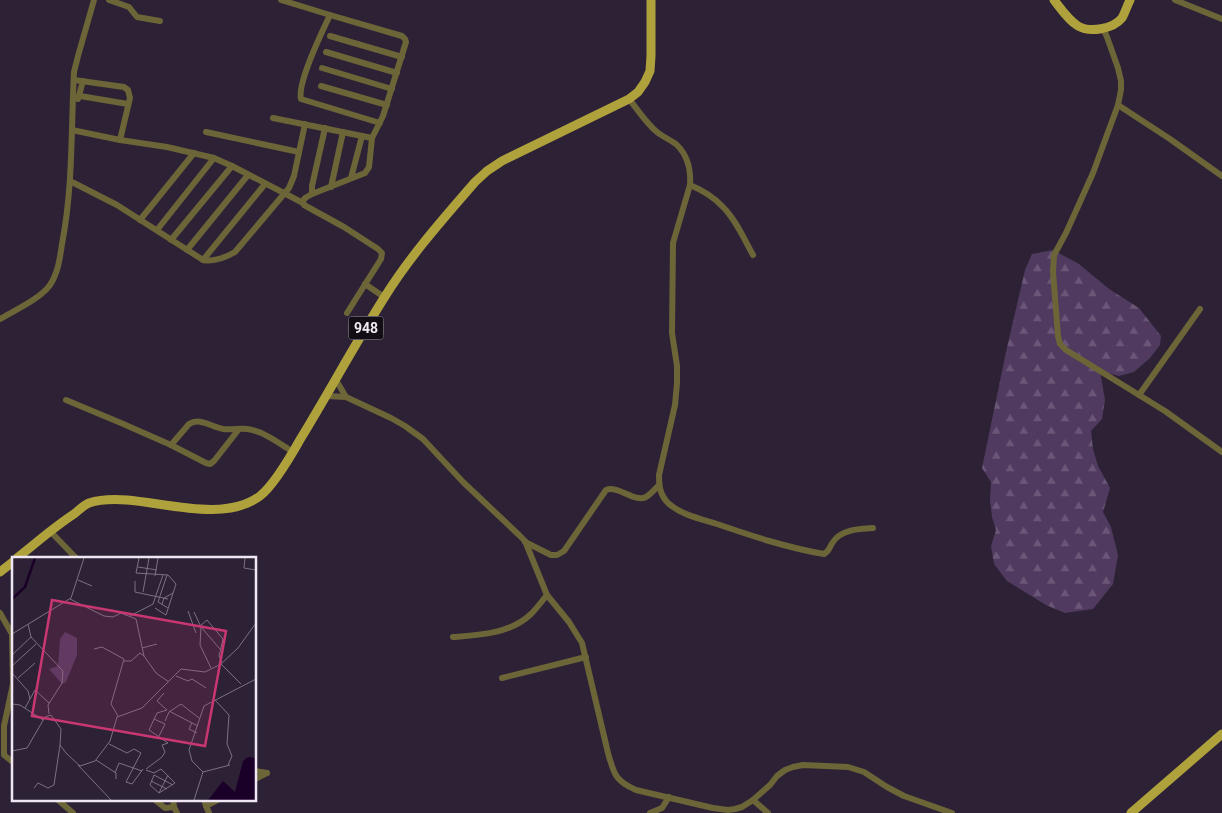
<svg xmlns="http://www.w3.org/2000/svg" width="1222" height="813" font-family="Roboto,sans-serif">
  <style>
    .forest { fill: url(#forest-firs) }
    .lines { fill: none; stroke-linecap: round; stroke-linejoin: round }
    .minor { stroke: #6b6538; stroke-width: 6 }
    .major { stroke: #afa23c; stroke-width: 9 }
    .labels { text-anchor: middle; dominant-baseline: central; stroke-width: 4; stroke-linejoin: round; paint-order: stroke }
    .shield { fill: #130e16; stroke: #ada7b1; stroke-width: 1 }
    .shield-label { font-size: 14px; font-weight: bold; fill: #efe8f4 }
    .inset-river { fill: none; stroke: #1a0028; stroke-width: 2.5 }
    .inset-road { fill: none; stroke: #7b7181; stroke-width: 1 }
    .view { fill: #c93772; fill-opacity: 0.15; stroke: #c93772; stroke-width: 2.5 }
    .inset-edge { fill: none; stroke: #efe8f4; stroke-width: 2.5 }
  </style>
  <defs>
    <pattern id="forest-firs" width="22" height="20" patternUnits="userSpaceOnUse" patternTransform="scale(1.25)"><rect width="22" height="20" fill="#503a5f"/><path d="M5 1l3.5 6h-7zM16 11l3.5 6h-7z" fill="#6a5677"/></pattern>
  </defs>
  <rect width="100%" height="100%" fill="#2d2235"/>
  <!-- forest -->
  <path class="forest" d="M 1053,250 L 1079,264 L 1109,289 L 1139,308 L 1161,336 L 1160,345 L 1150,358 L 1134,372 L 1119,376 L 1100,371 L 1105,400 L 1102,419 L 1091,431 L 1093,449 L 1098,466 L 1110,488 L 1103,512 L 1111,527 L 1118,555 L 1113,584 L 1093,609 L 1065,613 L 1046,605 L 1007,581 L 994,564 L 991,546 L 996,530 L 992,517 L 990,500 L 991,482 L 982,468 L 1006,352 L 1025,270 L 1032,254 Z"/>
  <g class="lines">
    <!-- minor -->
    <g class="minor">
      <path d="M 109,0 L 129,7 L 137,17 L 160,21"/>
      <path d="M 281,0 L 330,15 L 402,36 L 405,39 L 406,42 L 383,116 L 372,138 L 369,167 L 365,173 L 312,194 L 305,198 L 303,201 L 304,205 L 344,227 L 378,249 L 382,253 L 381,259 L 347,313"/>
      <path d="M 1175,0 L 1222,19"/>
      <path d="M 330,15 C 322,32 297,83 301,99 L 380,123"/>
      <path d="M 1103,28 L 1107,37 L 1118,68 L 1121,81 L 1121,90 L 1118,105 L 1093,173 L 1066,233 L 1054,255 L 1053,272 L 1058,336 L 1060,344 L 1066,350 L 1165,411 L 1222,452"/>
      <path d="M 330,36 L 402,57"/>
      <path d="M 326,52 L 397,73"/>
      <path d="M 322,68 L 392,89"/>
      <path d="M 321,86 L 387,105"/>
      <path d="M 80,96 L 128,104"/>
      <path d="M 78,99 L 83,81"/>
      <path d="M 629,99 C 638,110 646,123 657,132 C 663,137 671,140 677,145 C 688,156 691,170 690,185 L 673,243 L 672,333 L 677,366 L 677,383 L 675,405 L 659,475 C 659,486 660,495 668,503 C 681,515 701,519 717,524 C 752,536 788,548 824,554 C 830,551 829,547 833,542 C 841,529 860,529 873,528"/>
      <path d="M 1118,105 L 1170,139 L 1222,176"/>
      <path d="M 273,118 L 372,138"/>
      <path d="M 72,130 L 120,140 L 130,98 L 128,90 L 124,87 L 74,80"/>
      <path d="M 206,132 L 299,152"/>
      <path d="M 120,140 L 167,147 L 214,158 L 232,166 L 303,203"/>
      <path d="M 351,178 L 362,136"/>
      <path d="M 70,181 L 117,205 L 203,260 C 215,262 225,258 235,252 L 289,188 L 294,176 L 305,124"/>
      <path d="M 690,185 C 702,190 714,197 723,207 C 736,220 744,239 753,255"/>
      <path d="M 331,187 L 343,132"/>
      <path d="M 312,194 L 312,186 L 325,128"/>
      <path d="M 140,220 L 194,153"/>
      <path d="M 157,230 L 214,158"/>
      <path d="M 171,240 L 232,166"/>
      <path d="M 187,250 L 248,175"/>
      <path d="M 203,260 L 265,184"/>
      <path d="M 365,284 L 384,297"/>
      <path d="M 0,319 C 15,310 40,299 50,285 C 58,273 60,258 62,244 C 73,188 71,130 74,72 L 78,56 L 94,0"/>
      <path d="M 336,380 L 346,397"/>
      <path d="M 1139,395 L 1200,309"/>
      <path d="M 327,396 L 346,397 L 391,418 L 405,426 L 423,439 L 463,482 L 519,535 L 525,541 L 547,595 L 569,622 L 582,643 L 608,753 C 614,774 615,781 636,790 L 713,808 L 728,810 L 735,809 L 742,807 L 753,800 L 770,785 L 777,776 L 785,770 L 793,767 L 803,765 L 848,767 L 864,772 L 887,787 L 904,796 L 952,813"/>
      <path d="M 66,400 L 121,423 L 171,445 L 189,424 C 200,417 211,427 223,429 C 231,430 239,428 247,429 C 263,431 279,443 293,452"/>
      <path d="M 171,445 L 206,463 L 210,464 L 214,461 L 239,429"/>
      <path d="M 50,531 L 76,558"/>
      <path d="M 525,542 L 551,555 L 557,555 L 564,551 L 606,490 C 619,485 634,503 646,497 C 651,494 655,489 659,485"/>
      <path d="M 0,613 L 12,634 L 13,684 L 4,726 L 4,755 L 14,763"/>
      <path d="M 453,637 C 480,635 510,634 531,614 C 537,608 542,601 547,595"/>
      <path d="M 502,678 L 586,657"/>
      <path d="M 255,771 L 267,773"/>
      <path d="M 255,779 L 267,773"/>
      <path d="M 57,799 L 73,813"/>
      <path d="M 154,799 L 165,808 L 174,807"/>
      <path d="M 173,799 L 174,807 L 177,813"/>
      <path d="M 204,799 L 206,806 L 209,813"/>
      <path d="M 753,800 L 768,813"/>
      <path d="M 206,806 L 219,799"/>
      <path d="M 650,813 L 662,808 L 669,797"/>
    </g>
    <!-- major -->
    <g class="major">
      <path d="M 1054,0 C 1061,9 1068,20 1078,26 C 1090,33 1113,29 1122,18 C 1125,13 1127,6 1130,0"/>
      <path d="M 17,558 C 36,543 54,527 74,514 C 79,510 84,505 89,503 C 101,499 114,499 127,500 C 166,503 226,522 260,496 C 273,486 292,454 301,438 C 329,392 355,344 384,298 C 410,256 443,219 475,182 L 487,171 L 502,161 L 629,99 L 638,92 L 645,82 L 650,71 L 651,56 L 651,0"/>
      <path d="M 0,572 L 14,561"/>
      <path d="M 1131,813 L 1222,734"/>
    </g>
  </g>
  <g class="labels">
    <!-- shield labels -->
    <rect class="shield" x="348.5" y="316.5" width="35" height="23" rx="4"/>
    <g class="shield-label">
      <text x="366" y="328">948</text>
    </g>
  </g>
  <!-- overview -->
  <g transform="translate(12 557)">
    <rect width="244" height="244" fill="#2d2235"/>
    <path d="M 53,75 L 65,81 L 65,98 L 54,125 L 50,127 L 37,112 L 46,109 L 48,82 Z" fill="#503a5f"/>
    <path d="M 236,200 L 244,201 L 244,243 L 196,243 L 211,224 L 223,235 L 231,204 Z" fill="#1a0028"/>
    <path class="inset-river" d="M 0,42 L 13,30 L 23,1"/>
    <path class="inset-road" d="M 127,1 L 124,16 L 156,18 L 164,27 L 154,58 L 143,51M 233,1 L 232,11 L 244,13M 126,10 L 145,13M 155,18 L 146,45 L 156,51M 143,19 L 146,1M 66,23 L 80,29M 123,24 L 123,35 L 156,42M 131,35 L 137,1M 58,42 L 92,59 L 101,60 L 109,56 L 124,62 L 132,99 L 144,116 L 157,125M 150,47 L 152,41 L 161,36M 176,54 L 184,76M 182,55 L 189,70 L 188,88 L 199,111M 118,59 L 141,47 L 151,18M 188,69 L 195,63 L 211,82 L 207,99 L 210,105M 189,70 L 208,92M 0,77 L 59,41 L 72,1M 19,80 L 51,114 L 50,126 L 36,148 L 37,157M 130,91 L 145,87M 82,92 L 90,90 L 112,102 L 99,147 L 106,159M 0,98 L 19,80 L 16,67M 112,104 L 119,104 L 128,96 L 132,99M 209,107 L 229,127M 0,109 L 24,87M 0,116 L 16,134 L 18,142 L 13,151M 164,119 L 176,124 L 180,122 L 194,131M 6,121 L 23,106M 18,142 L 23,133 L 37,146M 203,143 L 217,158 L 215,187 L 220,199 L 216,208M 0,147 L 8,148 L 31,163M 157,154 L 180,166M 142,162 L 153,167 L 147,179M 153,164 L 157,155 L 169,147 L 187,161M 185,176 L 177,172 L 180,166 L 186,169M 97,187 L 115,196 L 122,192 L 129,196 L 114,225 L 120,227 L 131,212M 0,194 L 15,191 L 33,160 L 39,158 L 49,172 L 48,188 L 54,196 L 68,209 L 83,204 L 98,184 L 105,160 L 130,151 L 169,112 L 193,115 L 209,107 L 226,91 L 244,66M 84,203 L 104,216 L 104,222M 66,208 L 99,243M 134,212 L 150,200 L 153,195 L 150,188 L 156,186 L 137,173 L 145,156 L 155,153 L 145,144 L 152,136M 134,213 L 142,216 L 149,212 L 163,226 L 147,236 L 138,228 L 142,218M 191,215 L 218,208M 103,216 L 107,206 L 130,214M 142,218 L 161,228M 139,224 L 155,232M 22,231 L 26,226 L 36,231 L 42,228 L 48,188M 147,236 L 156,218M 182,243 L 191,215 L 180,204 L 177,193 L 192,149 L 244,122"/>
    <path class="view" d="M 40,43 L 214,74 L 193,189 L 20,159 Z"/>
    <rect width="244" height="244" class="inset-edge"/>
  </g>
</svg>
